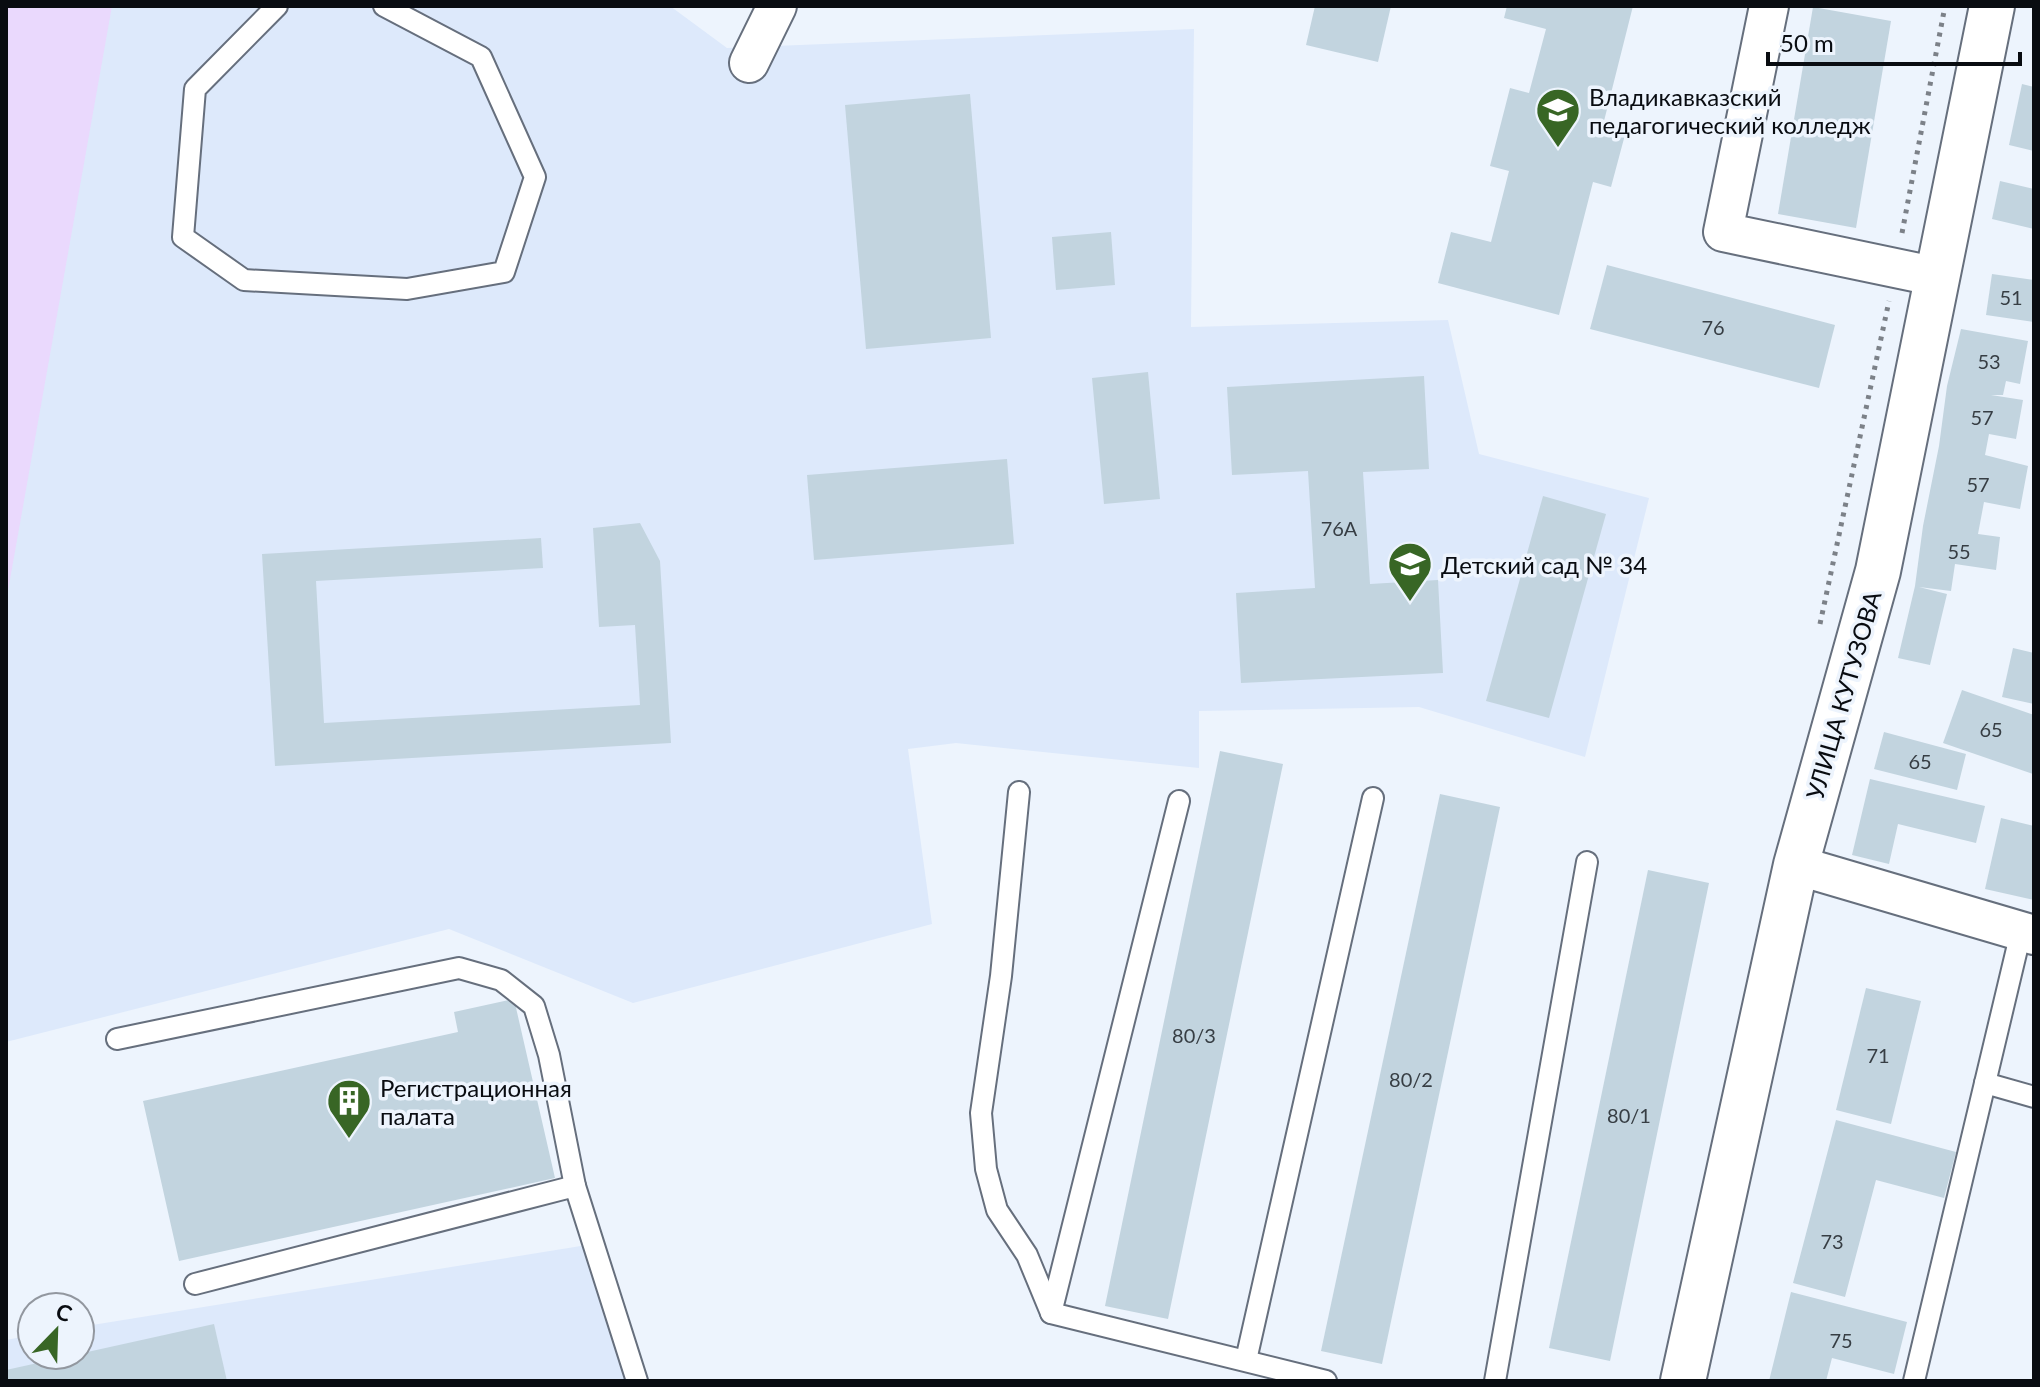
<svg xmlns="http://www.w3.org/2000/svg" width="2040" height="1387" font-family="Lato,sans-serif">
  <style>
    .built { fill: #dde9fb }
    .green { fill: #ead9fd }
    .building { fill: #c2d4df }
    .lines { fill: none; stroke-linecap: round; stroke-linejoin: round }
    .service-casing { stroke: #666f7d; stroke-width: 24 }
    .minor-casing { stroke: #666f7d; stroke-width: 42 }
    .tertiary-casing { stroke: #666f7d; stroke-width: 48 }
    .path { stroke: #7c8188; stroke-width: 5; stroke-dasharray: 4 6; stroke-linecap: butt }
    .service { stroke: #fff; stroke-width: 20 }
    .minor { stroke: #fff; stroke-width: 38 }
    .tertiary { stroke: #fff; stroke-width: 44 }
    .labels { text-anchor: middle; dominant-baseline: central; stroke-width: 7; stroke-linejoin: round; paint-order: stroke }
    .number-label { font-size: 20px; fill: #373e44 }
    .poi-label { font-size: 24px; fill: #090c11; stroke: #edf4fd; text-anchor: start }
    .street-label { font-size: 24px; fill: #090c11; stroke: #edf4fd }
  </style>
  <rect width="100%" height="100%" fill="#edf4fd"/>
  <!-- built -->
  <g class="built">
    <path d="M 6,6 L 670,6 L 727,48 L 1194,29 L 1191,327 L 1448,320 L 1479,454 L 1649,498 L 1585,757 L 1419,707 L 1199,711 L 1199,768 L 956,743 L 908,749 L 932,924 L 633,1003 L 449,929 L 6,1042 Z"/>
    <path d="M 587,1245 L 633,1381 L 6,1381 L 6,1340 L 32,1335 L 32,1355 L 80,1355 L 80,1327 Z"/>
  </g>
  <!-- green -->
  <path class="green" d="M 6,6 L 112,6 L 6,602 Z"/>
  <!-- building -->
  <g class="building">
    <path d="M 1315,6 L 1391,6 L 1378,62 L 1306,45 Z"/>
    <path d="M 1507,6 L 1633,6 L 1603,125 L 1626,131 L 1611,187 L 1593,182 L 1559,315 L 1438,283 L 1451,232 L 1491,242 L 1509,171 L 1490,166 L 1510,88 L 1529,93 L 1546,29 L 1504,18 Z"/>
    <path d="M 1813,7 L 1891,21 L 1856,228 L 1778,214 Z"/>
    <path d="M 2022,84 L 2034,87 L 2034,151 L 2009,145 Z"/>
    <path d="M 970,94 L 991,338 L 866,349 L 845,105 Z"/>
    <path d="M 2000,181 L 2034,189 L 2034,229 L 1992,219 Z"/>
    <path d="M 1111,232 L 1115,285 L 1056,290 L 1052,237 Z"/>
    <path d="M 1607,265 L 1835,325 L 1819,388 L 1590,329 Z"/>
    <path d="M 1992,274 L 2034,280 L 2034,322 L 1986,315 Z"/>
    <path d="M 1961,329 L 2028,341 L 2020,384 L 2006,381 L 2003,395 L 1991,395 L 2023,400 L 2016,439 L 1989,434 L 1985,455 L 2028,466 L 2020,509 L 1984,502 L 1978,534 L 2000,537 L 1996,570 L 1955,564 L 1951,591 L 1919,587 L 1947,594 L 1930,665 L 1898,658 L 1915,586 L 1923,526 L 1939,446 L 1947,386 Z"/>
    <path d="M 1148,372 L 1160,499 L 1104,504 L 1092,378 Z"/>
    <path d="M 1424,376 L 1429,469 L 1363,472 L 1370,584 L 1438,580 L 1443,673 L 1241,683 L 1236,593 L 1315,588 L 1308,471 L 1232,475 L 1227,387 Z"/>
    <path d="M 1007,459 L 1014,544 L 814,560 L 807,475 Z"/>
    <path d="M 1543,496 L 1606,514 L 1549,718 L 1486,701 Z"/>
    <path d="M 640,523 L 660,561 L 671,743 L 275,766 L 262,554 L 541,538 L 543,568 L 316,581 L 324,723 L 640,705 L 635,625 L 599,627 L 593,528 Z"/>
    <path d="M 2013,648 L 2034,653 L 2034,704 L 2002,697 Z"/>
    <path d="M 1962,690 L 2034,715 L 2033,774 L 1943,743 Z"/>
    <path d="M 1884,732 L 1966,754 L 1957,790 L 1874,769 Z"/>
    <path d="M 1220,751 L 1283,764 L 1168,1319 L 1105,1306 Z"/>
    <path d="M 1870,779 L 1985,806 L 1976,843 L 1898,824 L 1889,864 L 1852,855 Z"/>
    <path d="M 1440,794 L 1500,807 L 1382,1364 L 1321,1351 Z"/>
    <path d="M 2001,818 L 2034,826 L 2034,900 L 1985,889 Z"/>
    <path d="M 1648,870 L 1709,883 L 1610,1361 L 1549,1348 Z"/>
    <path d="M 1866,988 L 1921,1001 L 1891,1124 L 1836,1110 Z"/>
    <path d="M 514,999 L 555,1178 L 179,1261 L 143,1101 L 458,1032 L 454,1012 Z"/>
    <path d="M 1836,1120 L 1956,1152 L 1944,1198 L 1876,1180 L 1845,1297 L 1793,1283 Z"/>
    <path d="M 1791,1292 L 1907,1322 L 1894,1374 L 1832,1358 L 1826,1381 L 1769,1381 Z"/>
    <path d="M 214,1324 L 227,1381 L 6,1381 L 6,1370 Z"/>
  </g>
  <g class="lines">
    <!-- service casing -->
    <g class="service-casing">
      <g id="service">
        <path d="M 277,6 L 195,89 L 183,237 L 244,280 L 407,289 L 504,272 L 535,177 L 481,57 L 384,6"/>
        <path d="M 1019,792 L 1001,976 L 981,1113 L 986,1169 L 997,1210 L 1027,1255 L 1051,1313"/>
        <path d="M 1179,801 L 1051,1313 L 1326,1381"/>
        <path d="M 117,1039 L 459,968 L 501,980 L 534,1006 L 549,1055 L 575,1186"/>
        <path d="M 1985,1083 L 2034,1097"/>
        <path d="M 195,1284 L 575,1186 L 637,1381"/>
        <path d="M 1246,1360 L 1373,798"/>
        <path d="M 1495,1381 L 1587,862"/>
        <path d="M 1914,1381 L 2021,932"/>
      </g>
    </g>
    <!-- minor casing -->
    <g class="minor-casing">
      <g id="minor">
        <path d="M 1769,6 L 1723,232 L 1938,277"/>
        <path d="M 749,63 L 777,6"/>
        <path d="M 1796,865 L 2034,935"/>
      </g>
    </g>
    <!-- tertiary casing -->
    <g class="tertiary-casing">
      <path id="tertiary" d="M 1683,1381 L 1796,865 L 1878,571 L 1992,6"/>
    </g>
    <!-- path -->
    <g class="path">
      <path d="M 1902,233 L 1945,6"/>
      <path d="M 1820,624 L 1889,301"/>
    </g>
    <!-- service -->
    <use href="#service" class="service"/>
    <!-- minor -->
    <use href="#minor" class="minor"/>
    <!-- tertiary -->
    <use href="#tertiary" class="tertiary"/>
  </g>
  <!-- icons -->
  <defs>
    <g id="university-pin" transform="scale(2.3)"><path d="M0 17L-7.5 6A9.5 9.5 0 1 1 7.5 6Z" fill="#386625" stroke="#edf4fd"/><path d="M0-5L7-2L0 1L-7-2ZM-4 1L0 2.5L4 1V4Q0 6-4 4Z" fill="#fff"/></g>
    <g id="school-pin" transform="scale(2.3)"><path d="M0 17L-7.5 6A9.5 9.5 0 1 1 7.5 6Z" fill="#386625" stroke="#edf4fd"/><path d="M0-5L7-2L0 1L-7-2ZM-4 1L0 2.5L4 1V4Q0 6-4 4Z" fill="#fff"/></g>
    <g id="building-pin" transform="scale(2.3)"><path d="M0 17L-7.5 6A9.5 9.5 0 1 1 7.5 6Z" fill="#386625" stroke="#edf4fd"/><path d="M-4-6H4V6H1V3H-1V6H-4ZM-2.5-4.3h1.7v1.8h-1.7ZM.8-4.3h1.7v1.8H.8ZM-2.5-1h1.7V.8h-1.7ZM.8-1h1.7V.8H.8Z" fill="#fff"/></g>
  </defs>
  <g fill-rule="evenodd">
    <use href="#university-pin" x="1558" y="110"/>
    <use href="#school-pin" x="1410" y="564"/>
    <use href="#building-pin" x="349" y="1101"/>
  </g>
  <g class="labels">
    <!-- number labels -->
    <g class="number-label">
      <text x="2011" y="297">51</text>
      <text x="1713" y="327">76</text>
      <text x="1989" y="361">53</text>
      <text x="1982" y="417">57</text>
      <text x="1978" y="484">57</text>
      <text x="1339" y="528">76А</text>
      <text x="1959" y="551">55</text>
      <text x="1991" y="729">65</text>
      <text x="1920" y="761">65</text>
      <text x="1194" y="1035">80/3</text>
      <text x="1878" y="1055">71</text>
      <text x="1411" y="1079">80/2</text>
      <text x="1629" y="1115">80/1</text>
      <text x="1832" y="1241">73</text>
      <text x="1841" y="1340">75</text>
    </g>
    <!-- poi labels -->
    <g class="poi-label">
      <text x="1589" y="96">Владикавказский<tspan x="1589" dy="28">педагогический колледж</tspan></text>
      <text x="1441" y="564">Детский сад № 34</text>
      <text x="380" y="1087">Регистрационная<tspan x="380" dy="28">палата</tspan></text>
    </g>
    <!-- street labels -->
    <g class="street-label">
      <text transform="translate(1843 695) rotate(-74)">УЛИЦА КУТУЗОВА</text>
    </g>
  </g>
  <!-- border -->
  <rect width="2040" height="1387" fill="none" stroke="#090c11" stroke-width="16"/>
  <!-- north arrow -->
  <g transform="translate(56 1331) rotate(23)"><circle r="38" fill="#edf4fd" stroke="#92979f" stroke-width="2"/>
  <path d="M0-6L14 30L0 20L-14 30Z" fill="#386625"/>
  <text y="-12" font-size="22" font-weight="bold" text-anchor="middle" fill="#090c11">С</text>
  </g>
  <!-- scale -->
  <path d="M1768 52v12h252v-12" fill="none" stroke="#090c11" stroke-width="4"/>
  <text x="1780" y="52" font-size="24" fill="#090c11" stroke="#edf4fd" stroke-width="6" paint-order="stroke">50 m</text>
</svg>
